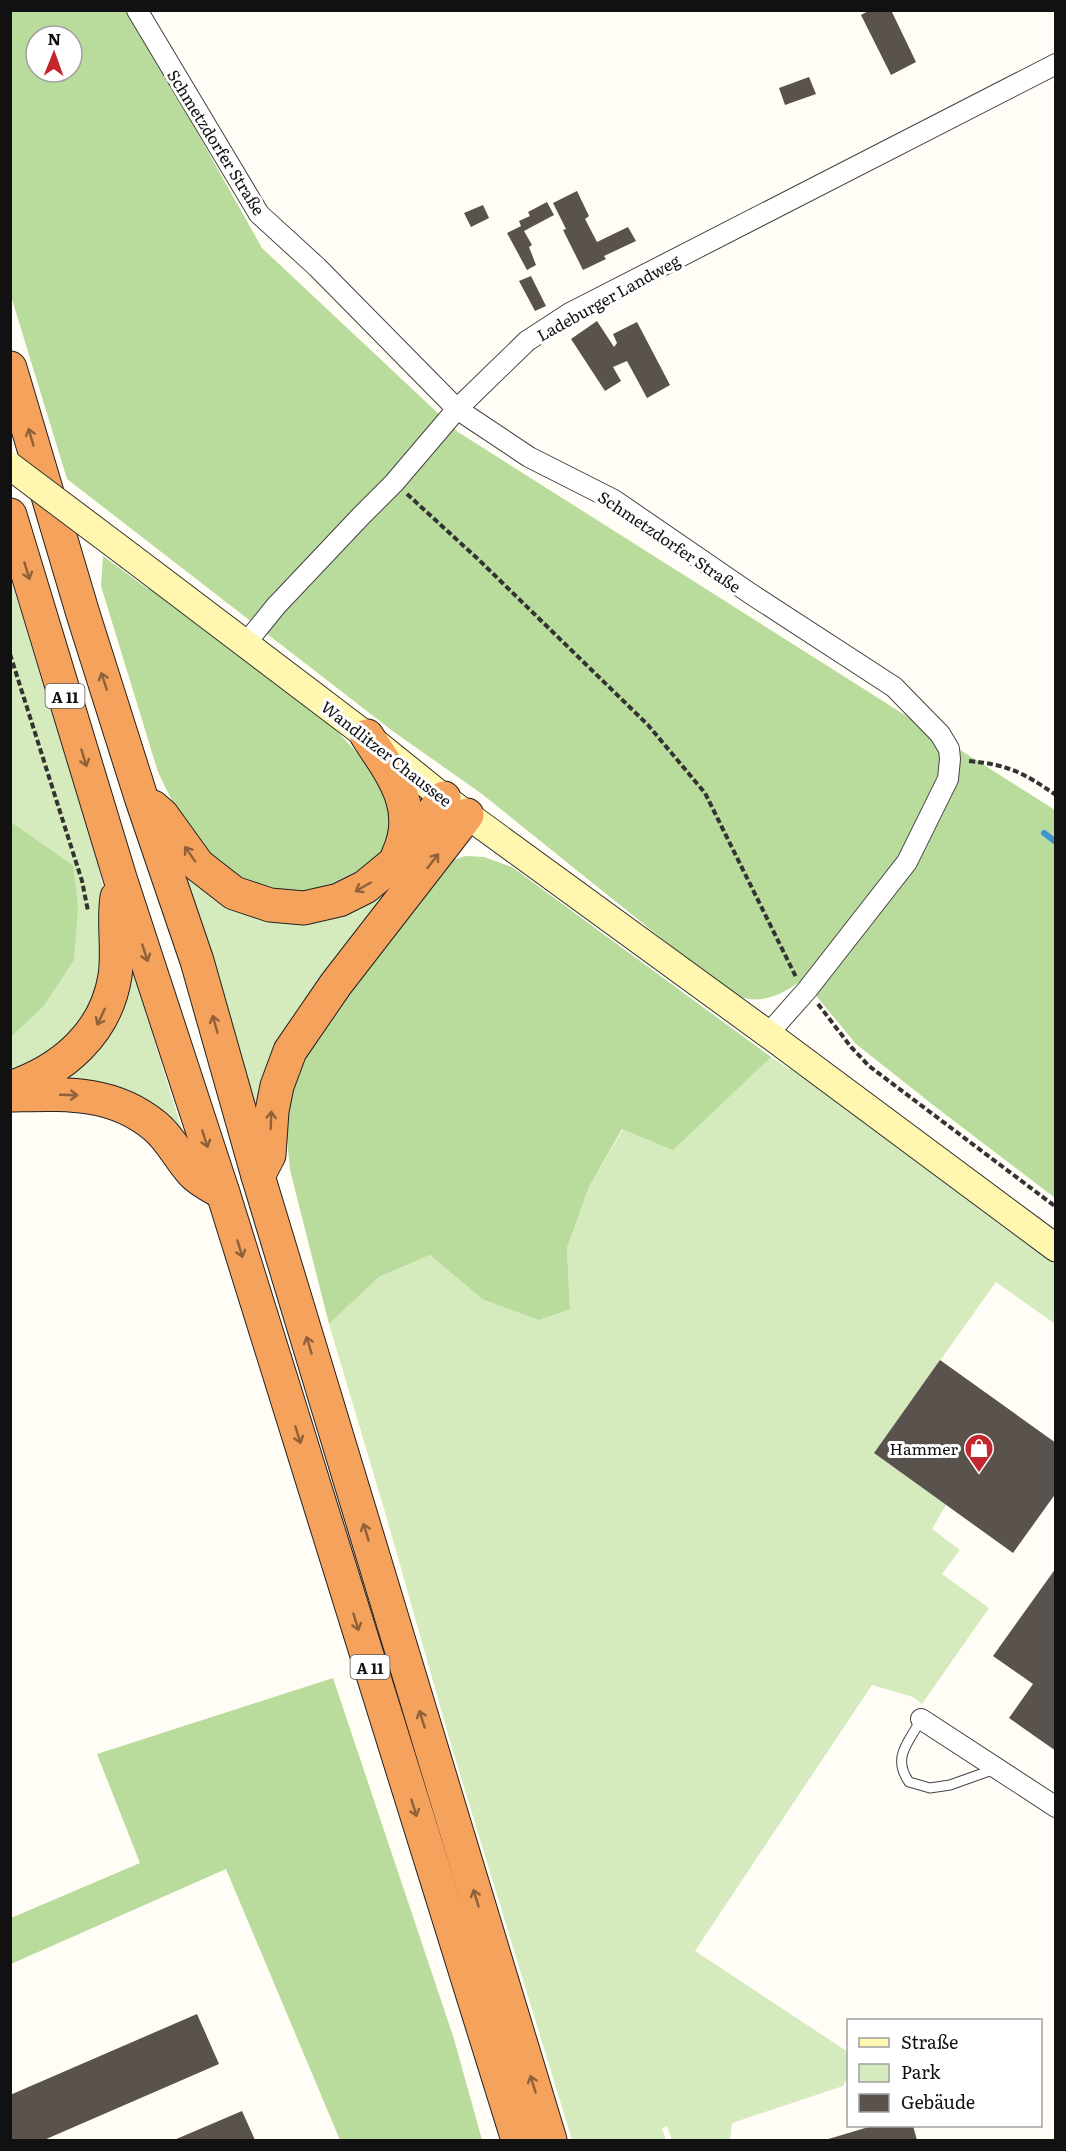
<svg xmlns="http://www.w3.org/2000/svg" width="1066" height="2151" font-family="Literata,serif">
  <style>
    .green { fill: #d5ebbd }
    .forest { fill: #b9dc9c; fill-rule: evenodd }
    .lines { fill: none; stroke-linecap: round; stroke-linejoin: round }
    .stream { stroke: #3f96cf; stroke-width: 6 }
    .building { fill: #5a524d }
    .lane-casing { stroke: #444; stroke-width: 11 }
    .street-casing { stroke: #444; stroke-width: 22 }
    .secondary-casing { stroke: #333; stroke-width: 29 }
    .highway-casing { stroke: #222; stroke-width: 35 }
    .path { stroke: #333; stroke-width: 4; stroke-dasharray: 6 3; stroke-linecap: butt }
    .lane { stroke: #fff; stroke-width: 9 }
    .street { stroke: #fff; stroke-width: 20 }
    .secondary { stroke: #fff6b0; stroke-width: 27 }
    .highway { stroke: #f5a25d; stroke-width: 33 }
    .secondary-bridge-casing { stroke: #333; stroke-width: 29; stroke-linecap: butt }
    .secondary-bridge { stroke: #fff6b0; stroke-width: 27 }
    .oneway { stroke: #8e613b }
    .labels { text-anchor: middle; dominant-baseline: central; stroke-width: 6; stroke-linejoin: round; paint-order: stroke }
    .shield { fill: #fff; stroke: #585858; stroke-width: 1.5 }
    .shield-label { font-size: 15px; font-weight: bold; fill: #111 }
    .street-label { font-size: 16px; fill: #111; stroke: #fff }
    .poi-label { font-size: 16px; fill: #111; stroke: #fff; text-anchor: end }
  </style>
  <rect width="100%" height="100%" fill="#fffdf5"/>
  <!-- green -->
  <g class="green">
    <path d="M 10,576 L 97,861 L 107,906 L 107,975 L 76,1038 L 11,1077 L 11,1037 L 43,1007 L 73,865 L 11,822 Z"/>
    <path d="M 412,862 L 257,1111 L 180,870 Z"/>
    <path d="M 129,959 L 183,1133 L 55,1078 Z"/>
    <path d="M 771,1057 L 859,1114 L 1055,1261 L 1055,1324 L 996,1282 L 874,1453 L 946,1505 L 932,1529 L 960,1550 L 942,1574 L 989,1608 L 922,1704 L 913,1697 L 872,1685 L 695,1951 L 848,2052 L 848,2078 L 843,2086 L 732,2123 L 730,2140 L 672,2140 L 667,2126 L 662,2128 L 666,2140 L 572,2140 L 452,1748 L 387,1519 L 329,1324 L 379,1277 L 430,1255 L 482,1299 L 570,1309 L 567,1248 L 589,1187 L 623,1129 L 673,1149 Z"/>
  </g>
  <!-- forest -->
  <g class="forest">
    <path d="M 10,11 L 129,11 L 262,248 L 458,432 L 1055,810 L 1055,1198 L 933,1105 L 856,1044 L 803,980 C 787,990 770,1002 749,999 C 740,998 730,991 722,987 L 482,794 L 394,732 L 67,479 L 11,296 ZM 36,36 L 72,36 L 72,72 L 36,72 Z"/>
    <path d="M 103,556 L 148,589 L 151,586 L 315,708 L 379,776 L 393,818 L 380,859 L 336,887 L 300,894 L 239,882 L 207,856 L 176,809 L 158,772 L 101,586 Z"/>
    <path d="M 11,822 L 73,865 L 78,907 L 74,960 L 43,1007 L 11,1037 Z"/>
    <path d="M 465,856 L 484,857 L 512,867 L 771,1057 L 673,1150 L 622,1129 L 589,1187 L 567,1248 L 570,1309 L 539,1320 L 482,1299 L 430,1255 L 379,1277 L 329,1324 L 290,1170 L 284,1105 L 297,1057 L 450,861 Z"/>
    <path d="M 333,1678 L 454,2039 L 482,2140 L 340,2140 L 226,1869 L 11,1964 L 11,1918 L 140,1863 L 97,1754 Z"/>
  </g>
  <g class="lines">
    <!-- stream -->
    <path class="stream" d="M 1044,833 L 1056,842"/>
  </g>
  <!-- building -->
  <g class="building">
    <path d="M 870,10 L 891,10 L 916,62 L 891,75 L 861,15 Z"/>
    <path d="M 809,77 L 816,94 L 785,105 L 779,88 Z"/>
    <path d="M 577,191 L 589,216 L 585,219 L 597,242 L 628,227 L 636,241 L 604,256 L 606,259 L 583,270 L 563,230 L 566,229 L 553,203 Z"/>
    <path d="M 547,202 L 554,215 L 524,231 L 532,245 L 529,247 L 536,265 L 527,270 L 507,233 L 521,226 L 519,221 L 530,216 L 528,212 Z"/>
    <path d="M 483,205 L 489,218 L 471,227 L 464,213 Z"/>
    <path d="M 531,276 L 546,306 L 535,311 L 519,281 Z"/>
    <path d="M 597,321 L 614,347 L 617,343 L 613,334 L 637,322 L 670,385 L 647,398 L 627,361 L 613,367 L 621,381 L 605,391 L 571,339 Z"/>
    <path d="M 940,1360 L 1056,1443 L 1056,1493 L 1013,1553 L 874,1453 Z"/>
    <path d="M 1056,1568 L 1056,1751 L 1009,1718 L 1033,1684 L 993,1656 Z"/>
    <path d="M 197,2014 L 219,2064 L 44,2140 L 10,2140 L 10,2095 Z"/>
    <path d="M 242,2111 L 255,2140 L 174,2140 Z"/>
    <path d="M 872,2126 L 913,2126 L 917,2140 L 825,2140 Z"/>
  </g>
  <g class="lines">
    <!-- lane casing -->
    <g class="lane-casing">
      <path id="lane" d="M 921,1719 C 910,1742 891,1756 909,1782 L 930,1788 L 950,1785 L 995,1769"/>
    </g>
    <!-- street casing -->
    <g class="street-casing">
      <g id="street">
        <path d="M 137,10 L 259,214 L 317,267 L 457,409 L 529,457 L 614,500 L 751,594 L 894,687 L 940,734 L 949,749 L 950,759 L 948,779 L 907,862 L 807,990 L 768,1034"/>
        <path d="M 246,643 L 276,606 L 362,515 L 394,483 L 457,409 L 527,341 L 570,313 L 1056,64"/>
        <path d="M 921,1719 L 1056,1807"/>
      </g>
    </g>
    <!-- secondary casing -->
    <g class="secondary-casing">
      <path id="secondary" d="M 131,557 L 367,736 L 444,798 L 768,1034 L 1056,1248"/>
    </g>
    <!-- highway casing -->
    <g class="highway-casing">
      <g id="highway">
        <path d="M 10,368 L 83,614 L 141,797 L 197,961 L 258,1176 L 550,2140"/>
        <path d="M 10,515 L 120,878 L 223,1193 L 518,2140"/>
        <path d="M 367,736 C 392,774 420,808 398,855"/>
        <path d="M 153,807 L 162,815 L 198,865 L 234,893 L 270,905 L 304,908 L 339,900 L 365,887 L 393,864 L 444,798"/>
        <path d="M 10,1088 C 63,1070 106,1033 115,976 C 119,949 113,923 117,897"/>
        <path d="M 10,1095 C 63,1094 112,1090 155,1126 C 171,1139 179,1158 192,1172 C 200,1181 213,1187 223,1193"/>
        <path d="M 258,1176 L 269,1155 L 272,1111 L 277,1086 L 290,1051 L 336,984 L 467,815"/>
      </g>
    </g>
    <!-- path -->
    <g class="path">
      <path d="M 407,494 L 479,560 L 648,725 L 705,793 L 796,977"/>
      <path d="M 10,654 L 82,881 L 88,911"/>
      <path d="M 969,761 C 1009,765 1022,772 1056,795"/>
      <path d="M 818,1004 L 851,1047 L 869,1066 L 1056,1207"/>
    </g>
    <!-- lane -->
    <use href="#lane" class="lane"/>
    <!-- street -->
    <use href="#street" class="street"/>
    <!-- secondary -->
    <use href="#secondary" class="secondary"/>
    <!-- highway -->
    <use href="#highway" class="highway"/>
    <!-- secondary-bridge casing -->
    <g class="secondary-bridge-casing">
      <path id="secondary-bridge" d="M 10,466 L 131,557"/>
    </g>
    <!-- secondary-bridge -->
    <use href="#secondary-bridge" class="secondary-bridge"/>
  </g>
  <!-- one-way arrows -->
  <defs><path id="oneway-shaft" d="M-6 0H5M1.5-3L5.5 0L1.5 3" fill="none" stroke-width="1.6" stroke-linecap="round" stroke-linejoin="round" transform="scale(1.5)"/></defs>
  <g class="oneway">
    <use href="#oneway-shaft" transform="translate(31 437) rotate(-106)"/>
    <use href="#oneway-shaft" transform="translate(27 571) rotate(73)"/>
    <use href="#oneway-shaft" transform="translate(104 681) rotate(-108)"/>
    <use href="#oneway-shaft" transform="translate(84 758) rotate(73)"/>
    <use href="#oneway-shaft" transform="translate(190 854) rotate(-125)"/>
    <use href="#oneway-shaft" transform="translate(433 861) rotate(-52)"/>
    <use href="#oneway-shaft" transform="translate(363 887) rotate(150)"/>
    <use href="#oneway-shaft" transform="translate(145 953) rotate(72)"/>
    <use href="#oneway-shaft" transform="translate(101 1017) rotate(115)"/>
    <use href="#oneway-shaft" transform="translate(215 1024) rotate(-106)"/>
    <use href="#oneway-shaft" transform="translate(69 1095) rotate(2)"/>
    <use href="#oneway-shaft" transform="translate(271 1120) rotate(-88)"/>
    <use href="#oneway-shaft" transform="translate(205 1139) rotate(72)"/>
    <use href="#oneway-shaft" transform="translate(240 1249) rotate(73)"/>
    <use href="#oneway-shaft" transform="translate(309 1345) rotate(-107)"/>
    <use href="#oneway-shaft" transform="translate(298 1435) rotate(73)"/>
    <use href="#oneway-shaft" transform="translate(366 1532) rotate(-107)"/>
    <use href="#oneway-shaft" transform="translate(356 1622) rotate(73)"/>
    <use href="#oneway-shaft" transform="translate(422 1719) rotate(-107)"/>
    <use href="#oneway-shaft" transform="translate(414 1808) rotate(73)"/>
    <use href="#oneway-shaft" transform="translate(476 1898) rotate(-107)"/>
    <use href="#oneway-shaft" transform="translate(533 2084) rotate(-107)"/>
  </g>
  <!-- icons -->
  <defs>
    <g id="shop-pin" transform="scale(1.5)"><path d="M0 17L-7.5 6A9.5 9.5 0 1 1 7.5 6Z" fill="#c4262e" stroke="#fff"/><path d="M-5-2.5h2.3a2.7 3.5 0 0 1 5.4 0H5L5.5 6h-11ZM-1.5-2.5h3a1.5 2.3 0 0 0-3 0Z" fill="#fff"/></g>
  </defs>
  <g fill-rule="evenodd">
    <use href="#shop-pin" x="979" y="1448"/>
  </g>
  <g class="labels">
    <!-- shield labels -->
    <g class="shield">
      <rect x="45.5" y="684" width="39" height="24" rx="4.5"/>
      <rect x="350.5" y="1655" width="39" height="24" rx="4.5"/>
    </g>
    <g class="shield-label">
      <text x="65" y="696">A 11</text>
      <text x="370" y="1667">A 11</text>
    </g>
    <!-- street labels -->
    <g class="street-label">
      <text transform="translate(217 142) rotate(58)">Schmetzdorfer Straße</text>
      <text transform="translate(608 297) rotate(-29)">Ladeburger Landweg</text>
      <text transform="translate(670 541) rotate(34)">Schmetzdorfer Straße</text>
      <text transform="translate(387 753) rotate(38)">Wandlitzer Chaussee</text>
    </g>
    <!-- poi labels -->
    <g class="poi-label">
      <text x="958" y="1448">Hammer</text>
    </g>
  </g>
  <!-- border -->
  <rect width="1066" height="2151" fill="none" stroke="#111111" stroke-width="24"/>
  <!-- legend -->
  <rect x="847" y="2019" width="195" height="108" fill="#ffffff" stroke="#a0a0a0" stroke-width="1.5"/>
  <rect x="859" y="2038" width="30" height="9" fill="#fff6b0" stroke="#a0a0a0" stroke-width="1.5"/>
  <text x="901" y="2049" font-size="18" fill="#111111">Straße</text>
  <rect x="859" y="2064" width="30" height="18" fill="#d5ebbd" stroke="#a0a0a0" stroke-width="1.5"/>
  <text x="901" y="2079" font-size="18" fill="#111111">Park</text>
  <rect x="859" y="2094" width="30" height="18" fill="#5a524d" stroke="#a0a0a0" stroke-width="1.5"/>
  <text x="901" y="2109" font-size="18" fill="#111111">Gebäude</text>
  <!-- north arrow -->
  <g transform="translate(54 54) rotate(1)"><circle r="28" fill="#ffffff" stroke="#a0a0a0" stroke-width="1.5"/>
  <path d="M0-4.5L10 22L0 15L-10 22Z" fill="#c4262e"/>
  <text y="-9" font-size="16" font-weight="bold" text-anchor="middle" fill="#111111">N</text>
  </g>
</svg>
